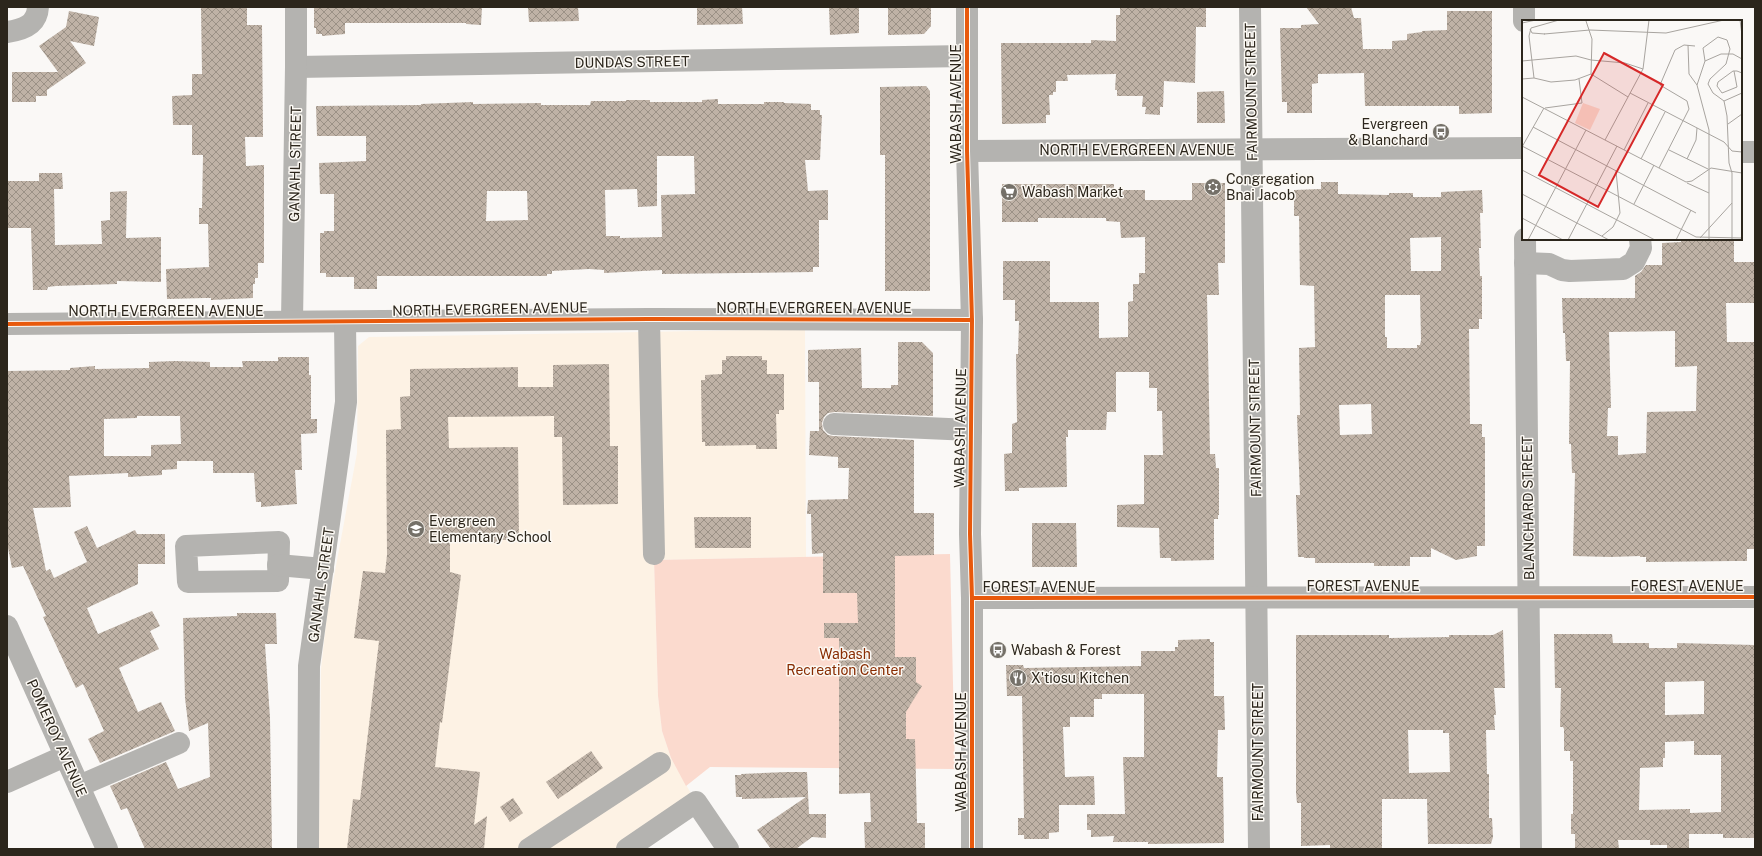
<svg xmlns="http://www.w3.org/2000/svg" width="1762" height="856" font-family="'Public Sans',sans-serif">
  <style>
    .built { fill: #fdf2e4 }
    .park { fill: #fbdace }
    .building { fill: url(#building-cross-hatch); fill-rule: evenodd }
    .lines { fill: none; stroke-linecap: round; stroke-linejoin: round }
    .minor { stroke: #b4b3b0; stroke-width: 22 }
    .cycleway-casing { stroke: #fcf9f4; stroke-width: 6 }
    .cycleway { stroke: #e8590c; stroke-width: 4 }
    .labels { text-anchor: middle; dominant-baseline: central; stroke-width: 3; stroke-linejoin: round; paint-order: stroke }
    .street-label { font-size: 14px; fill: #2c261c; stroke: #fcf9f4 }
    .poi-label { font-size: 14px; fill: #2c261c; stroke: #fcf9f4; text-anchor: start }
    .park-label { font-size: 14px; fill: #882c02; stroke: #fcf9f4 }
    .inset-road { fill: none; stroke: #a8a49f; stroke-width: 1 }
    .view { fill: #d62828; fill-opacity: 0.15; stroke: #d62828; stroke-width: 2 }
    .inset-edge { fill: none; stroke: #2c261c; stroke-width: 2 }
  </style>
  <defs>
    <pattern id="building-cross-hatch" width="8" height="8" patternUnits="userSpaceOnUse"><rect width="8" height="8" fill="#bfb2a6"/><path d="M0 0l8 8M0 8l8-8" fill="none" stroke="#9b9186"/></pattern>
  </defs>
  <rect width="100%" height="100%" fill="#faf8f6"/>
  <!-- built -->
  <path class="built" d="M 805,329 L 806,557 L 654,560 L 658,696 L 662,731 L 671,758 L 693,797 L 617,849 L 319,849 L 321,669 L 327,614 L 357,453 L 358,346 L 369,337 Z"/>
  <!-- park -->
  <path class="park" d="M 950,554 L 955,769 L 710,767 L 686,786 L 671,758 L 662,731 L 658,696 L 654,560 Z"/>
  <!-- building -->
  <g class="building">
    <path d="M 201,7 L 247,7 L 247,25 L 262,25 L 263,137 L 245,137 L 246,166 L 264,165 L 264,263 L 258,263 L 258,278 L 255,278 L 255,284 L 253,284 L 253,298 L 211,300 L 211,298 L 205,298 L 167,299 L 166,269 L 209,267 L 208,224 L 199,224 L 199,208 L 202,208 L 203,155 L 192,155 L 192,125 L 173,125 L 172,96 L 192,95 L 192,74 L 202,74 Z"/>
    <path d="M 314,7 L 482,7 L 481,25 L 466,24 L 466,23 L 345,23 L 345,34 L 322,36 L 322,34 L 316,34 L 316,28 L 314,28 Z"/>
    <path d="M 528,7 L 578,7 L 579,21 L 529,22 Z"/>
    <path d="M 697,7 L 742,7 L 743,24 L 697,25 Z"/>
    <path d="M 829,7 L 859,7 L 859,33 L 830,35 Z"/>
    <path d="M 888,7 L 931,7 L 931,26 L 924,34 L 888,35 Z"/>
    <path d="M 1120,7 L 1206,7 L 1206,27 L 1196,27 L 1195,83 L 1164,81 L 1163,107 L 1160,107 L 1160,115 L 1145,114 L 1146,107 L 1142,107 L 1143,96 L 1117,96 L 1117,90 L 1115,90 L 1116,74 L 1067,75 L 1068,81 L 1056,81 L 1056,92 L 1053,92 L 1053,95 L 1049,95 L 1050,115 L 1046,115 L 1046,123 L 1002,124 L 1001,43 L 1091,43 L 1091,40 L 1116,41 L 1116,15 L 1120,15 Z"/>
    <path d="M 1306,7 L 1351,7 L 1354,18 L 1361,18 L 1363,49 L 1392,49 L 1392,41 L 1407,40 L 1407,34 L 1422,32 L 1422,31 L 1447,30 L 1447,11 L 1492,11 L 1492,113 L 1459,114 L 1459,106 L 1365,106 L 1364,73 L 1318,74 L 1318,83 L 1312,84 L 1312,113 L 1287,113 L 1287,102 L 1282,102 L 1280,28 L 1301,28 L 1301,25 L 1319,24 Z"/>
    <path d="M 69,11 L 99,17 L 94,46 L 70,41 L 86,63 L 47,90 L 47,96 L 36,96 L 36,102 L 12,102 L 12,72 L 58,72 L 39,46 L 66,27 Z"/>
    <path d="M 926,86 L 930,91 L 930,291 L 885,291 L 885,155 L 880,155 L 880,87 Z"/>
    <path d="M 1224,91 L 1225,123 L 1197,123 L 1197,92 Z"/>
    <path d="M 718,99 L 718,104 L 764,104 L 764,102 L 784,102 L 784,103 L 811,104 L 811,110 L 820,110 L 820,115 L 822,115 L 820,160 L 805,160 L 808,191 L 828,190 L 828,220 L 819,220 L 819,267 L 813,267 L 813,272 L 662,274 L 662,270 L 604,273 L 604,270 L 589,269 L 552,271 L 552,274 L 547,274 L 547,276 L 377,276 L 377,289 L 354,289 L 354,277 L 326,277 L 326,273 L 320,273 L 320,233 L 324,233 L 324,231 L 334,231 L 334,194 L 320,194 L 319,163 L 366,161 L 366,136 L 317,136 L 316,106 L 421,105 L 421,104 L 473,102 L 473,104 L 541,103 L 541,105 L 590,105 L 591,101 L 626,101 L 626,100 L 650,100 L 650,102 L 702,102 L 702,100 ZM 657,156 L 694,156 L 695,194 L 661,195 L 662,237 L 620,238 L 620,236 L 606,236 L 605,190 L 637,189 L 638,207 L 657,206 ZM 487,191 L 527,191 L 528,220 L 486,221 Z"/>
    <path d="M 39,173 L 62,173 L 63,189 L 54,189 L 55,245 L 102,244 L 101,221 L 110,220 L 110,192 L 127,191 L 126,238 L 161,237 L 161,282 L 117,281 L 117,284 L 56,286 L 48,287 L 47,290 L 33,290 L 31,228 L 7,228 L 7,181 L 39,181 Z"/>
    <path d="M 1321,182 L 1338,182 L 1338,194 L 1389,195 L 1389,193 L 1413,193 L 1413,197 L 1441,197 L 1441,192 L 1482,190 L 1483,213 L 1480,213 L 1481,248 L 1479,248 L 1480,276 L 1482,276 L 1482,319 L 1479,319 L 1479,329 L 1469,329 L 1470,424 L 1482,424 L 1482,437 L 1485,437 L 1485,546 L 1477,546 L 1477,556 L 1456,560 L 1431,548 L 1431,557 L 1410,557 L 1410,566 L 1374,566 L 1374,563 L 1315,563 L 1315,558 L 1304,558 L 1304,557 L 1298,557 L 1296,495 L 1300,495 L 1297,415 L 1300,415 L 1299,348 L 1315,347 L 1314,286 L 1300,285 L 1299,216 L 1294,216 L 1294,190 L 1321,189 ZM 1441,237 L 1441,271 L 1411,271 L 1410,238 ZM 1385,295 L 1420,295 L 1421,340 L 1420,345 L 1417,345 L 1417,348 L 1387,348 L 1387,337 L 1385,337 ZM 1371,404 L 1372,434 L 1340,435 L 1339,405 Z"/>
    <path d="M 1192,183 L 1225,183 L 1225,263 L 1218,263 L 1219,295 L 1207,295 L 1210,454 L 1215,454 L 1216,468 L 1219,468 L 1219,515 L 1218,515 L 1218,519 L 1214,519 L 1214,560 L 1171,561 L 1171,558 L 1160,558 L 1159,528 L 1117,527 L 1117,505 L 1144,504 L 1144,455 L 1163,455 L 1162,411 L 1157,411 L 1157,388 L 1149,388 L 1149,372 L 1116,372 L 1116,412 L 1107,412 L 1106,430 L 1068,430 L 1068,437 L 1066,437 L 1067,487 L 1019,488 L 1019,491 L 1005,491 L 1004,454 L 1012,453 L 1012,424 L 1017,422 L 1016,354 L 1018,354 L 1019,321 L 1015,321 L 1015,300 L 1003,300 L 1003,261 L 1050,261 L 1050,302 L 1099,302 L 1099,338 L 1128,337 L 1128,302 L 1133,301 L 1133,284 L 1139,284 L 1139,273 L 1145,273 L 1145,237 L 1121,238 L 1120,222 L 1106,221 L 1106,218 L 1038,218 L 1038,222 L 1002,222 L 1002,184 L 1114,184 L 1114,190 L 1145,190 L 1145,200 L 1192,200 Z"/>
    <path d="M 1682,239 L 1734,239 L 1734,262 L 1755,262 L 1755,303 L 1726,303 L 1727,342 L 1755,342 L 1755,549 L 1747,549 L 1747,561 L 1734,561 L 1646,562 L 1646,557 L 1640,557 L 1640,556 L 1610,557 L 1573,556 L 1575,473 L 1572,473 L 1571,444 L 1569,444 L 1570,361 L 1566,361 L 1565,333 L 1563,333 L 1562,298 L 1635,298 L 1635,276 L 1641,272 L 1646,265 L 1662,265 L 1662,243 L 1681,242 ZM 1675,331 L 1675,367 L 1697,366 L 1696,411 L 1647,412 L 1646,453 L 1618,455 L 1618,436 L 1607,436 L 1608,408 L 1611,408 L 1609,332 Z"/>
    <path d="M 898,342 L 922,342 L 933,353 L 933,416 L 835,412 L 828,413 L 824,417 L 822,423 L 823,430 L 828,435 L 833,436 L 914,440 L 914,513 L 934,513 L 934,555 L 895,556 L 895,657 L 916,657 L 916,682 L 922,686 L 906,712 L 906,739 L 915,739 L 917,823 L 925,823 L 925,849 L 865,849 L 864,822 L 871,822 L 870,793 L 839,794 L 839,638 L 824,638 L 824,623 L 858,623 L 857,593 L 823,593 L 823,553 L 812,554 L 811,514 L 807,514 L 808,500 L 848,499 L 849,468 L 838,468 L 838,457 L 809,455 L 810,431 L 819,431 L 819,382 L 808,382 L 808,350 L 861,348 L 862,388 L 891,388 L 891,385 L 898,385 Z"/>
    <path d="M 726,356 L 762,356 L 762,360 L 767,360 L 767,374 L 784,374 L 784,410 L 779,410 L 779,414 L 776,414 L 777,449 L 756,449 L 756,445 L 705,446 L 705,442 L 702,442 L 701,380 L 705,380 L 705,375 L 722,374 L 722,360 L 726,360 Z"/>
    <path d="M 278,357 L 309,357 L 309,375 L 311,375 L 311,419 L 317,419 L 317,433 L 301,434 L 302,470 L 295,470 L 297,504 L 261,507 L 261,502 L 256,502 L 254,473 L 213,473 L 213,461 L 177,461 L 177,469 L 162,470 L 162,475 L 128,477 L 128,473 L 69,476 L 71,507 L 33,508 L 46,571 L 50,569 L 54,578 L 87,562 L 74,532 L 87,526 L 97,548 L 135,530 L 137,534 L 165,534 L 165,564 L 138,564 L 138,584 L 87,608 L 98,634 L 152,611 L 160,626 L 150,631 L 159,649 L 119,668 L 138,712 L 161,702 L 175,731 L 100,763 L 88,739 L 104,731 L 83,684 L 76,688 L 43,617 L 46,616 L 23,566 L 12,568 L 7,543 L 7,371 L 70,370 L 70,368 L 95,366 L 95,369 L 149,368 L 149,362 L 175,361 L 210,362 L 210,367 L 243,367 L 242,361 L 278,361 ZM 137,416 L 180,416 L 181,444 L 151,445 L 151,456 L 104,456 L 104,419 L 137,418 Z"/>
    <path d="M 609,364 L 610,446 L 618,446 L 618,504 L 563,505 L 562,437 L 554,437 L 554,416 L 448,417 L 449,448 L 518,447 L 519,540 L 499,540 L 499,543 L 484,543 L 484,540 L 450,541 L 450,572 L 461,575 L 442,723 L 440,722 L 435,767 L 480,772 L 474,825 L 487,816 L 484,849 L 347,849 L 353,799 L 360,800 L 379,641 L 354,638 L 363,571 L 385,573 L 387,555 L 386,430 L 401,429 L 400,397 L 410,396 L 410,369 L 518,367 L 518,387 L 553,387 L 553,365 Z"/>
    <path d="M 694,517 L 751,517 L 751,548 L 695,548 Z"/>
    <path d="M 1032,523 L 1076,523 L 1077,567 L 1032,567 Z"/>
    <path d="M 237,613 L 276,613 L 277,644 L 265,644 L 270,718 L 272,849 L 145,849 L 127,808 L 121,810 L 110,786 L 166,762 L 178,789 L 210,777 L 208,723 L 189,731 L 185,698 L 183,618 L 237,616 Z"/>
    <path d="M 1503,630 L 1505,688 L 1494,688 L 1496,715 L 1494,715 L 1495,730 L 1486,730 L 1487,774 L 1489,774 L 1489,818 L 1492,818 L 1493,837 L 1491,844 L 1428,844 L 1427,799 L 1382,799 L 1382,849 L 1330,849 L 1330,845 L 1301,846 L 1301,803 L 1297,803 L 1296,793 L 1296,635 L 1389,635 L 1389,638 L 1449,637 L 1449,635 L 1493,635 ZM 1408,730 L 1443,730 L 1443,733 L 1449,733 L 1450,772 L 1409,773 Z"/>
    <path d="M 1554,634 L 1612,634 L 1613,643 L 1649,643 L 1649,648 L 1677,648 L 1677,643 L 1755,645 L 1755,838 L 1723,838 L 1723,834 L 1689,834 L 1689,849 L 1667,849 L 1667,845 L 1650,845 L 1650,840 L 1618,840 L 1619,849 L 1575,849 L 1575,834 L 1571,834 L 1571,814 L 1573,814 L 1573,761 L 1570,761 L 1570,751 L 1564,751 L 1564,729 L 1563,727 L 1560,727 L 1561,688 L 1555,688 ZM 1704,681 L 1704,714 L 1665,715 L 1665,682 ZM 1694,741 L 1694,755 L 1721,755 L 1721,812 L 1690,813 L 1690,809 L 1639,810 L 1640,768 L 1663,767 L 1663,758 L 1665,758 L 1665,742 Z"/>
    <path d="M 1210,639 L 1210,642 L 1214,642 L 1214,696 L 1224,696 L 1225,730 L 1218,730 L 1217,777 L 1223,777 L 1224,843 L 1148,844 L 1148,842 L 1113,842 L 1114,836 L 1091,837 L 1091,830 L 1087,830 L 1087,814 L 1125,814 L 1123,757 L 1144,757 L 1144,694 L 1102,694 L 1102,699 L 1094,699 L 1094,717 L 1070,717 L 1070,727 L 1063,727 L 1065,777 L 1094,776 L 1095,805 L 1059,805 L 1059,832 L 1049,833 L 1049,839 L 1024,839 L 1024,835 L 1018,835 L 1018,818 L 1024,818 L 1022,696 L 1007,696 L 1006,665 L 1023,665 L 1024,668 L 1141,666 L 1141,651 L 1175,651 L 1175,647 L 1178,647 L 1178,640 Z"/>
    <path d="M 591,751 L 603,768 L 558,799 L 546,782 Z"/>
    <path d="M 787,772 L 807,772 L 809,814 L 826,814 L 826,838 L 812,837 L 796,849 L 771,849 L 757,830 L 806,797 L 742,799 L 742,797 L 736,797 L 735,775 L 741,775 L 741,774 Z"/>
    <path d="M 513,798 L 523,813 L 510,822 L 500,807 Z"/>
  </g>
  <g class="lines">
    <!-- minor -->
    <g class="minor">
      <path d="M 967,7 L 967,151 L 972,320 L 970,534 L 972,598 L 972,849"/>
      <path d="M 1250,7 L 1259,849"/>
      <path d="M 1524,21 L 1524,7"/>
      <path d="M 7,32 C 23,30 37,25 38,7"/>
      <path d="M 296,67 L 967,56"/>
      <path d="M 967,151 L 1523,148"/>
      <path d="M 1741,152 L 1755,152"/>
      <path d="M 1525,239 L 1531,849"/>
      <path d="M 1525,263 L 1549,264 L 1562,270 L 1570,271 L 1623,269 L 1634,262 L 1641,248 L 1640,239"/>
      <path d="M 649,319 L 654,554"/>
      <path d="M 292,321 L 296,67 L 296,7"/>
      <path d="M 7,324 L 649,319 L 972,320"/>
      <path d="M 834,424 L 971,430"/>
      <path d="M 279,542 L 278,581 L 188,582 L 186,546 Z"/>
      <path d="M 278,565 L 323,569"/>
      <path d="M 972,598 L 1755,597"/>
      <path d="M 7,626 L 107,849"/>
      <path d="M 7,782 L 65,756"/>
      <path d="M 79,786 L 179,743"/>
      <path d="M 308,849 L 309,666 L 346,402 L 345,322"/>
      <path d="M 529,849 L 660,763"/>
      <path d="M 627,849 L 696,802 L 728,849"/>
    </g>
    <!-- cycleway casing -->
    <g class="cycleway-casing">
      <g id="cycleway">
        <path d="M 967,7 L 967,151 L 972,320 L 970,534 L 972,598 L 972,849"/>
        <path d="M 7,324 L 649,319 L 972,320"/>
        <path d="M 972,598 L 1755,597"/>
      </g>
    </g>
    <!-- cycleway -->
    <use href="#cycleway" class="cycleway"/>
  </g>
  <!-- icons -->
  <defs>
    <g id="bus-disc" transform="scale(0.9)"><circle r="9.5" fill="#747068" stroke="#fcf9f4"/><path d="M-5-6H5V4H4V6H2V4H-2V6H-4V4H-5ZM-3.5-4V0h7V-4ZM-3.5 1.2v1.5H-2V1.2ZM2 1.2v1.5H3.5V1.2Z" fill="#fff"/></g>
    <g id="synagogue-disc" transform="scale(0.9)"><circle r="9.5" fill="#747068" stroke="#fcf9f4"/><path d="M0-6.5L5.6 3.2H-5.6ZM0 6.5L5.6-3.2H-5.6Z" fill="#fff"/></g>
    <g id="supermarket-disc" transform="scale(0.9)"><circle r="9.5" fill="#747068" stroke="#fcf9f4"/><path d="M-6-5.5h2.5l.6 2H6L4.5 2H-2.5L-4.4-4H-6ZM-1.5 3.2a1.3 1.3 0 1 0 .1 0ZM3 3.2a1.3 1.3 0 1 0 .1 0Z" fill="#fff"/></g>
    <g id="school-disc" transform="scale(0.9)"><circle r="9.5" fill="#747068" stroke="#fcf9f4"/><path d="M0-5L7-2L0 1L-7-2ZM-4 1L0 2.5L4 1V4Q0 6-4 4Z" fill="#fff"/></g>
    <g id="restaurant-disc" transform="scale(0.9)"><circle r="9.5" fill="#747068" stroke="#fcf9f4"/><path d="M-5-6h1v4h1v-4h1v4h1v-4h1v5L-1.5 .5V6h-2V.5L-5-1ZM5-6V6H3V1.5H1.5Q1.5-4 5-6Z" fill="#fff"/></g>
  </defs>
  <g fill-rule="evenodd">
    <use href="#bus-disc" x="1441" y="132"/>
    <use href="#synagogue-disc" x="1213" y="187"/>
    <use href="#supermarket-disc" x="1009" y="192"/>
    <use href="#school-disc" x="416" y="529"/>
    <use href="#bus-disc" x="998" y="650"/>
    <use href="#restaurant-disc" x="1018" y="678"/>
  </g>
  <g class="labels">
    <!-- street labels -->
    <g class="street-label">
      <text transform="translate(632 62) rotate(-1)">DUNDAS STREET</text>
      <text transform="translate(1251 92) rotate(-91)">FAIRMOUNT STREET</text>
      <text transform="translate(956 104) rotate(-90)">WABASH AVENUE</text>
      <text x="1137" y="150">NORTH EVERGREEN AVENUE</text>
      <text transform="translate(295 164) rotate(-89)">GANAHL STREET</text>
      <text x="814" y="308">NORTH EVERGREEN AVENUE</text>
      <text transform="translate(490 309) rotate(-1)">NORTH EVERGREEN AVENUE</text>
      <text x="166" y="311">NORTH EVERGREEN AVENUE</text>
      <text transform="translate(960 428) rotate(-89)">WABASH AVENUE</text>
      <text transform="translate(1255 428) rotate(-91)">FAIRMOUNT STREET</text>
      <text transform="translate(1528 508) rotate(-91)">BLANCHARD STREET</text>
      <text transform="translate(321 585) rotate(-82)">GANAHL STREET</text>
      <text x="1363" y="586">FOREST AVENUE</text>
      <text x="1687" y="586">FOREST AVENUE</text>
      <text x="1039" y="587">FOREST AVENUE</text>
      <text transform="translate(57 738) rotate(66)">POMEROY AVENUE</text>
      <text transform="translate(961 752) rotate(-90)">WABASH AVENUE</text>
      <text transform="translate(1258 752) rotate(-90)">FAIRMOUNT STREET</text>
    </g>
    <!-- poi labels -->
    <g class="poi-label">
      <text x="1428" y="124" text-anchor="end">Evergreen<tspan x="1428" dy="16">&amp; Blanchard</tspan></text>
      <text x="1226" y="179">Congregation<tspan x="1226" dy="16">Bnai Jacob</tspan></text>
      <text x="1022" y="192">Wabash Market</text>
      <text x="429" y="521">Evergreen<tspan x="429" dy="16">Elementary School</tspan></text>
      <text x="1011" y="650">Wabash &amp; Forest</text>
      <text x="1031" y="678">X'tiosu Kitchen</text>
    </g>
    <!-- park labels -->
    <g class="park-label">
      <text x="845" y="654">Wabash<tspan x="845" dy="16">Recreation Center</tspan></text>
    </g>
  </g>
  <!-- overview -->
  <g transform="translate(1522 20)">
    <rect width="220" height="220" fill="#faf8f6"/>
    <path d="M 61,83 L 78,89 L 68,110 L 53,103 Z" fill="#fbdace"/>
    <path class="inset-road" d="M 218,0 L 220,15M 64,1 L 70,19 L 69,54M 0,3 L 14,0M 8,9 L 10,13 L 23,14M 22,14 L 68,10 L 144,13 L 202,0M 7,16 L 12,58M 7,16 L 9,8 L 37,0M 166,25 L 167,54 L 175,65M 0,41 L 54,36 L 69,40 L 103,43 L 121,49M 183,41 L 199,34 L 211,34 L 220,39M 212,51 L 215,67 L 200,73 L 195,66 L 196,62 L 211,51 L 215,51 L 220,53M 0,59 L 12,58 L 29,62 L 53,60 L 69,54 L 106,77M 108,73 L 202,122 L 210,131 L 220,132M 0,77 L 164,162 L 170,161 L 189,148 L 220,153M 202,81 L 220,73M 23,88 L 60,83 L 57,59M 206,104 L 220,94M 11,107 L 174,193M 83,120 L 121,49 L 127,0M 0,126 L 174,217 L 220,218M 0,127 L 22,88M 102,130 L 126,83M 147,130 L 186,149M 119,139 L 143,92M 165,139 L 174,120 L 175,108M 137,148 L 167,89 L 165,81 L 138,65 L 153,30 L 162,25 L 173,26M 0,150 L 133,220M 165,163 L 187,173M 0,174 L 87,220M 112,184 L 132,145M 0,198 L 41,220M 80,216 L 91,207 L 98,193 L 94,151M 178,218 L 210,183M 6,220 L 64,110M 46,220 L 95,126M 154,220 L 169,190M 187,220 L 187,110 L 175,65 L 183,41 L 181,28 L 196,17 L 205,20 L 208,29 L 204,44 L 188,59 L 186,64 L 191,73 L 202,81 L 205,96 L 207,143 L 210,153 L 210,220"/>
    <path class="view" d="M 82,33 L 141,65 L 76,187 L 17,155 Z"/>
    <rect width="220" height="220" class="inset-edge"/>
  </g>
  <!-- border -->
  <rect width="1762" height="856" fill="none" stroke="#2c261c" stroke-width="16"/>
</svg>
